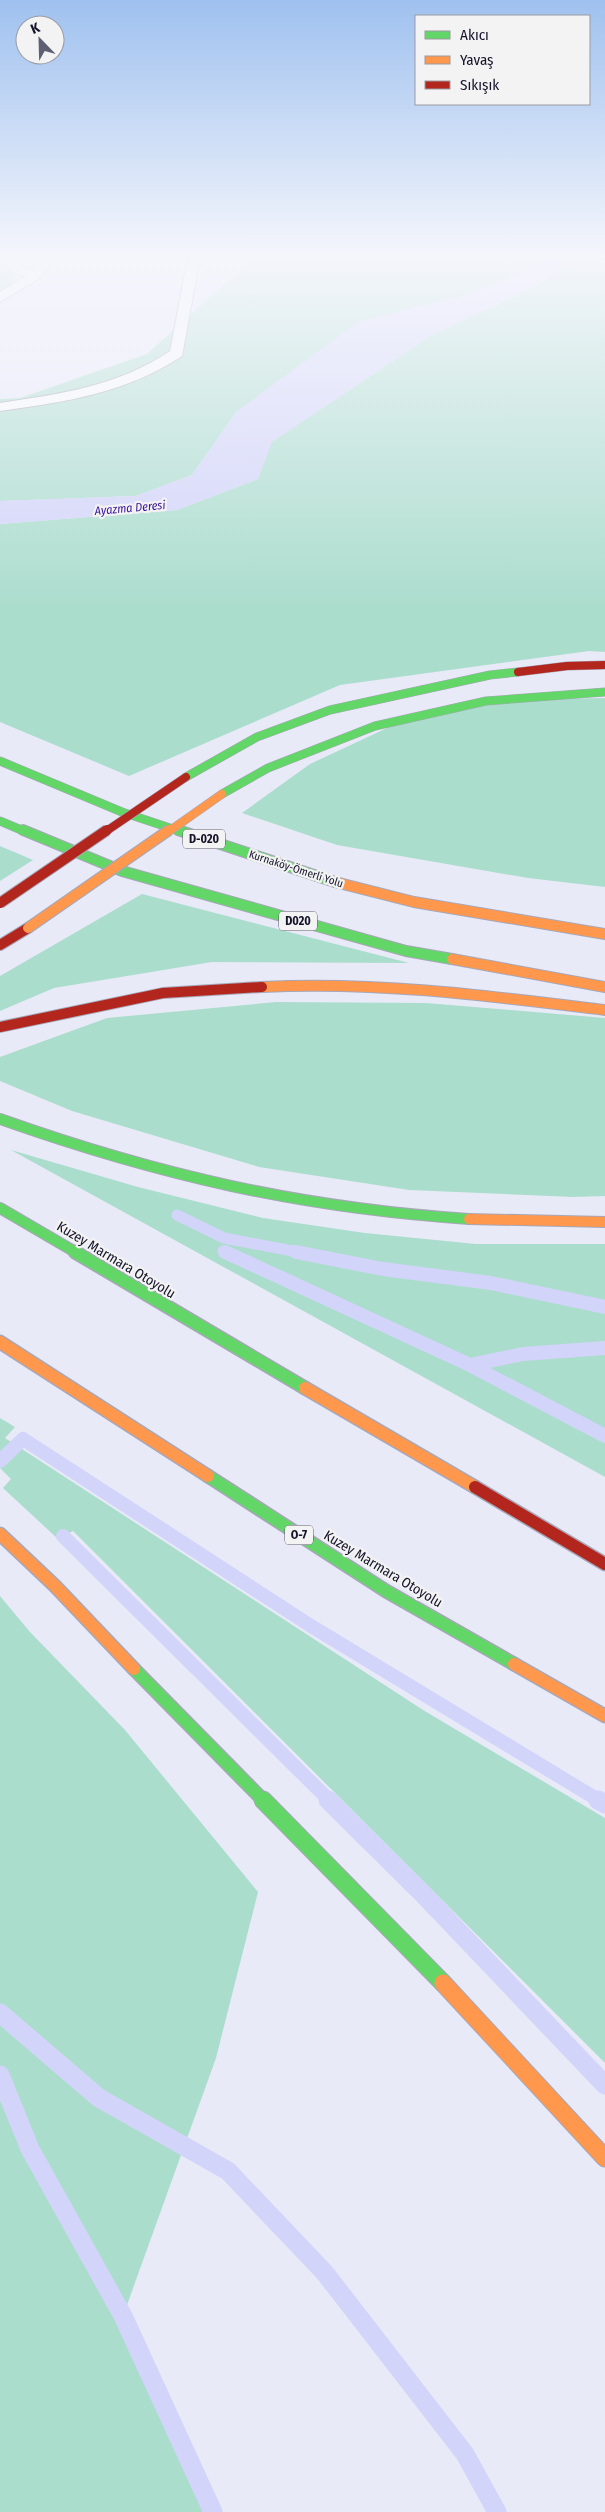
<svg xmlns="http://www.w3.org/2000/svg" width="605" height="2512" font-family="'Fira Sans Condensed',sans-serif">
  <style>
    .green { fill: #abddcd }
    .water { fill: #d2d4f9 }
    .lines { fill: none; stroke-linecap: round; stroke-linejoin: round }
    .stream-far2 { stroke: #d2d4f9; stroke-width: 11 }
    .stream-far1 { stroke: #d2d4f9; stroke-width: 14 }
    .stream { stroke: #d2d4f9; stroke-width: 19 }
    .street-casing { stroke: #a7a7b8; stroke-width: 2 }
    .fast-far3-casing { stroke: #a7a7b8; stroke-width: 9 }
    .fast-far2-casing { stroke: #a7a7b8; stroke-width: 12 }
    .fast-far1-casing { stroke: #a7a7b8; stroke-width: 15 }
    .fast-casing { stroke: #a7a7b8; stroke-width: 19 }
    .slow-far2-casing { stroke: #a7a7b8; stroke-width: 12 }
    .slow-far1-casing { stroke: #a7a7b8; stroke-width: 15 }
    .slow-casing { stroke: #a7a7b8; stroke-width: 19 }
    .jam-far2-casing { stroke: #a7a7b8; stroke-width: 9 }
    .jam-far1-casing { stroke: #a7a7b8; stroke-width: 12 }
    .jam-casing { stroke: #a7a7b8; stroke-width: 15 }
    .street { fill: #fcfcfe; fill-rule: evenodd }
    .fast-far3 { stroke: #63d668; stroke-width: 8 }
    .fast-far2 { stroke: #63d668; stroke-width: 10 }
    .fast-far1 { stroke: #63d668; stroke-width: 12 }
    .fast { stroke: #63d668; stroke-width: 17 }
    .slow-far2 { stroke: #ff974d; stroke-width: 10 }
    .slow-far1 { stroke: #ff974d; stroke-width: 12 }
    .slow { stroke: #ff974d; stroke-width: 17 }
    .jam-far2 { stroke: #b3261e; stroke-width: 8 }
    .jam-far1 { stroke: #b3261e; stroke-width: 10 }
    .jam { stroke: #b3261e; stroke-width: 12 }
    .slow-bridge-far1-casing { stroke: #a7a7b8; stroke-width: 9; stroke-linecap: butt }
    .slow-bridge-casing { stroke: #a7a7b8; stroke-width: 12; stroke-linecap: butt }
    .jam-bridge-far1-casing { stroke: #a7a7b8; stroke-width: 9; stroke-linecap: butt }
    .jam-bridge-casing { stroke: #a7a7b8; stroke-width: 12; stroke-linecap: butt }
    .slow-bridge-far1 { stroke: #ff974d; stroke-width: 8 }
    .slow-bridge { stroke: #ff974d; stroke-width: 10 }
    .jam-bridge-far1 { stroke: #b3261e; stroke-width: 8 }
    .jam-bridge { stroke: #b3261e; stroke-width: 10 }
    .labels { text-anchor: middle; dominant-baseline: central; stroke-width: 4.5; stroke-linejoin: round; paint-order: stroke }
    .far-street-label { font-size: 11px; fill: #15142b; stroke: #f3f3f3 }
    .far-water-label { font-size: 12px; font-style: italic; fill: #39129b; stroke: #f3f3f3 }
    .shield { fill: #f3f3f3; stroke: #585767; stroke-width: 1 }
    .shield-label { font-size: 12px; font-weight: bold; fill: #15142b }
    .street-label { font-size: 14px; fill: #15142b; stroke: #f3f3f3 }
  </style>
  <rect width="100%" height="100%" fill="#e8eaf8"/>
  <!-- green -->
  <g class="green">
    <path d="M 260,256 L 542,256 L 525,273 L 467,294 L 236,412 L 192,475 L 136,496 L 0,501 L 0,399 L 20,398 L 147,354 L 212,295 Z"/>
    <path d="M 579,256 L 605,256 L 605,652 L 589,651 L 340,685 L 129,776 L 0,722 L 0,524 L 177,510 L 258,479 L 271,442 L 432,335 L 534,288 Z"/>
    <path d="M 0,258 L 16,278 L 0,293 Z"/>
    <path d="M 605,698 L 605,887 L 528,878 L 337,845 L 242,813 L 310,764 L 402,721 L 509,700 Z"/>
    <path d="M 0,846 L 33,860 L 0,881 Z"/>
    <path d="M 142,894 L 409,963 L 212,962 L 54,988 L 0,1011 L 0,976 Z"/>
    <path d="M 276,1002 L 426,1003 L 605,1018 L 605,1196 L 574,1197 L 409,1190 L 259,1167 L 72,1111 L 0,1081 L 0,1057 L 107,1018 Z"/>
    <path d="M 11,1150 L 138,1187 L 263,1218 L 365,1233 L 476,1244 L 605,1244 L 605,1477 Z"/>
    <path d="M 0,1418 L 15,1427 L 5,1438 L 423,1710 L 605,1818 L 605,2063 L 73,1531 L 58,1539 L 3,1488 L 11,1479 L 0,1468 Z"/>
    <path d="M 0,1596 L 30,1632 L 125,1730 L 258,1892 L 216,2058 L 123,2316 L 213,2512 L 0,2512 Z"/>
  </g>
  <!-- water -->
  <path class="water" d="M 542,256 L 579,256 L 534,288 L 432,335 L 272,442 L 258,479 L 177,510 L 0,524 L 0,501 L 136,496 L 192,475 L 236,412 L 358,322 L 467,294 L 525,273 Z"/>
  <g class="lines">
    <!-- stream-far2 -->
    <g class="stream-far2">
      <path d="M 177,1215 L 224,1238 L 303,1253"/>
      <path d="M 223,1251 L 228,1253"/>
    </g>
    <!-- stream-far1 -->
    <g class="stream-far1">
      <path d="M 225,1252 L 470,1365 L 605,1436"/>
      <path d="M 296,1252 L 383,1269 L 491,1283 L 605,1307"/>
      <path d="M 470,1365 L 523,1354 L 605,1348"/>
      <path d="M 0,1461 L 23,1439 L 311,1626 L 600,1801"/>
      <path d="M 63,1536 L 330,1801"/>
    </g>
    <!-- stream -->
    <g class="stream">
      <path d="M 328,1800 L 422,1893 L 605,2085"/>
      <path d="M 598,1800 L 605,1804"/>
      <path d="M 0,2013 L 99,2098 L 228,2171 L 325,2273 L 465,2454 L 497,2512"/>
      <path d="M 0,2075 L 30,2149 L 123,2316 L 213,2512"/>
    </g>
    <!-- street casing -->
    <g class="street-casing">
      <g id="street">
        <path d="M 0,256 L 13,256 L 21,266 L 33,270 L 45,256 L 58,256 L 40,278 L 0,302 L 0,292 L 25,276 L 13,272 Z"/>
        <path d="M 193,256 L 205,256 L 198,268 L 182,356 C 127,393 65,402 0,411 L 0,403 C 61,394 118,386 170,351 L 186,268 Z"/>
      </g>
    </g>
    <!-- fast-far3 casing -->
    <g class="fast-far3-casing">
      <g id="fast-far3">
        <path d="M 0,761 L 122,812 L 182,832"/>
        <path d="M 186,777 L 257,737 L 330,710 L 490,675 L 518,672"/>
        <path d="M 222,794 L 268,768 L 375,726 L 486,701 L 605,692"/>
        <path d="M 0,821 L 26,832"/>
      </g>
    </g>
    <!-- fast-far2 casing -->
    <g class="fast-far2-casing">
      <g id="fast-far2">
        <path d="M 23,830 L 122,871 L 406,951 L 452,959"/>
        <path d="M 178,830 L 335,882"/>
        <path d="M 0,1119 C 158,1175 301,1208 469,1219"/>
        <path d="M 0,1208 L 77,1253"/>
      </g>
    </g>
    <!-- fast-far1 casing -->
    <g class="fast-far1-casing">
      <g id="fast-far1">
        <path d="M 75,1252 L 305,1388"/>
        <path d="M 208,1476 L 386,1591 L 514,1664"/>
        <path d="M 134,1669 L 264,1801"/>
      </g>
    </g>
    <!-- fast casing -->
    <g class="fast-casing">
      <path id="fast" d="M 263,1800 L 443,1983"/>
    </g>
    <!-- slow-far2 casing -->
    <g class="slow-far2-casing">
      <g id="slow-far2">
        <path d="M 335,882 L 414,902 L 605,934"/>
        <path d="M 452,959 L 605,987"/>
        <path d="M 262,987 C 377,981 491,996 605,1010"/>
        <path d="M 469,1219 L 605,1222"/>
      </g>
    </g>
    <!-- slow-far1 casing -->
    <g class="slow-far1-casing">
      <g id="slow-far1">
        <path d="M 0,1342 L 208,1476"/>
        <path d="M 305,1388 L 475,1487"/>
        <path d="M 0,1534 L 55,1586 L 134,1669"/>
        <path d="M 514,1664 L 605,1716"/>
      </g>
    </g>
    <!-- slow casing -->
    <g class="slow-casing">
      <path id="slow" d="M 443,1983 L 605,2158"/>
    </g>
    <!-- jam-far2 casing -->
    <g class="jam-far2-casing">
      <path id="jam-far2" d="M 518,672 L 567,666 L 605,665"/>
    </g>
    <!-- jam-far1 casing -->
    <g class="jam-far1-casing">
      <g id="jam-far1">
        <path d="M 0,945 L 28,928"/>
        <path d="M 0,1027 L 163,993 L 262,987"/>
      </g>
    </g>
    <!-- jam casing -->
    <g class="jam-casing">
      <path id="jam" d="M 475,1487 L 605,1564"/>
    </g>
    <!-- street -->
    <use href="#street" class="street"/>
    <!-- fast-far3 -->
    <use href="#fast-far3" class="fast-far3"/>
    <!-- fast-far2 -->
    <use href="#fast-far2" class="fast-far2"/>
    <!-- fast-far1 -->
    <use href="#fast-far1" class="fast-far1"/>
    <!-- fast -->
    <use href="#fast" class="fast"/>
    <!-- slow-far2 -->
    <use href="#slow-far2" class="slow-far2"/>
    <!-- slow-far1 -->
    <use href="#slow-far1" class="slow-far1"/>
    <!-- slow -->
    <use href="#slow" class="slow"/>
    <!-- jam-far2 -->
    <use href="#jam-far2" class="jam-far2"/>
    <!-- jam-far1 -->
    <use href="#jam-far1" class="jam-far1"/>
    <!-- jam -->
    <use href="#jam" class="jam"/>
    <!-- slow-bridge-far1 casing -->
    <g class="slow-bridge-far1-casing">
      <path id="slow-bridge-far1" d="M 168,832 L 222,794"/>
    </g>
    <!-- slow-bridge casing -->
    <g class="slow-bridge-casing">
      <path id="slow-bridge" d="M 28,928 L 169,830"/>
    </g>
    <!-- jam-bridge-far1 casing -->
    <g class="jam-bridge-far1-casing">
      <path id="jam-bridge-far1" d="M 105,832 L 186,777"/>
    </g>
    <!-- jam-bridge casing -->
    <g class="jam-bridge-casing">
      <path id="jam-bridge" d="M 0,903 L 107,830"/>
    </g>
    <!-- slow-bridge-far1 -->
    <use href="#slow-bridge-far1" class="slow-bridge-far1"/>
    <!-- slow-bridge -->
    <use href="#slow-bridge" class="slow-bridge"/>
    <!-- jam-bridge-far1 -->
    <use href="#jam-bridge-far1" class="jam-bridge-far1"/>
    <!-- jam-bridge -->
    <use href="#jam-bridge" class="jam-bridge"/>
  </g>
  <!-- sky -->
  <linearGradient id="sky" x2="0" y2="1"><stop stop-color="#9fc1ef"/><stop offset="0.42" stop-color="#f5f6fc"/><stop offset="1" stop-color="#f5f6fc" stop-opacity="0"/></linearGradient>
  <rect width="605" height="608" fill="url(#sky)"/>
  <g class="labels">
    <!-- far-street labels -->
    <g class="far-street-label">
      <text transform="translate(296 869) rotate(18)">Kurnaköy-Ömerli Yolu</text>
    </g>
    <!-- far-water labels -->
    <g class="far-water-label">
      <text transform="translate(130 508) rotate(-5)">Ayazma Deresi</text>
    </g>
    <!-- shield labels -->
    <g class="shield">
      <rect x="183" y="829.5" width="42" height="19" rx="4"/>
      <rect x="279" y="911.5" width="38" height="19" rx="4"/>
      <rect x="285" y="1525.5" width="28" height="19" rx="4"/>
    </g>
    <g class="shield-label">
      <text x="204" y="839">D-020</text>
      <text x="298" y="921">D020</text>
      <text x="299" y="1535">O-7</text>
    </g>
    <!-- street labels -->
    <g class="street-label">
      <text transform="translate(116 1260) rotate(31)">Kuzey Marmara Otoyolu</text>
      <text transform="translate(383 1569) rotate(31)">Kuzey Marmara Otoyolu</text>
    </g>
  </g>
  <!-- legend -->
  <rect x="415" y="15" width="175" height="90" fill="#f3f3f3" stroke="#9a9aa3"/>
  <rect x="425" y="31" width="25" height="8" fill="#63d668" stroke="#9a9aa3"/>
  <text x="460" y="40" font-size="15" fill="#15142b">Akıcı</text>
  <rect x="425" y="56" width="25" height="8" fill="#ff974d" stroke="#9a9aa3"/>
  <text x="460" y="65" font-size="15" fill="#15142b">Yavaş</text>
  <rect x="425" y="81" width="25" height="8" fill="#b3261e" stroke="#9a9aa3"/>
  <text x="460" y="90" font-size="15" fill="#15142b">Sıkışık</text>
  <!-- north arrow -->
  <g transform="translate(40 40) rotate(337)"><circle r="24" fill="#f3f3f3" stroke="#9a9aa3"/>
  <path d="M0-4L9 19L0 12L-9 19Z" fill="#5f5f73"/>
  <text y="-8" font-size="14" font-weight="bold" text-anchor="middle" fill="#15142b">K</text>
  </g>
</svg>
